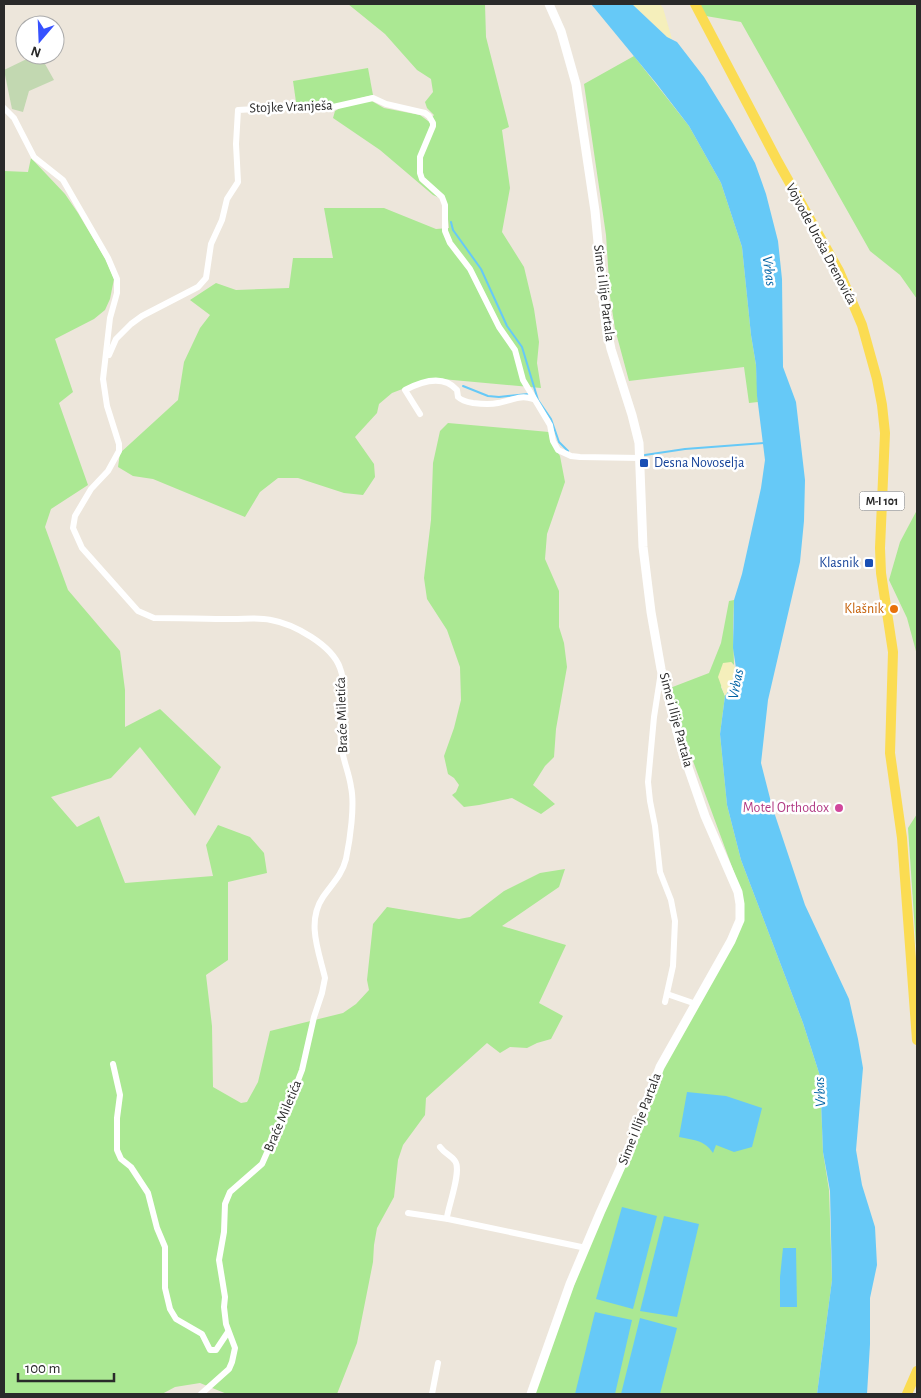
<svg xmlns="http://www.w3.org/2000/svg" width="921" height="1398" font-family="'Alegreya Sans',sans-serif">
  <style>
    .green { fill: #abe893 }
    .sand { fill: #f5efbb }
    .cemetery { fill: #c2d8b1 }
    .water { fill: #66c9f7 }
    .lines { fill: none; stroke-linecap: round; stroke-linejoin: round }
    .stream { stroke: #66c9f7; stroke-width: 2 }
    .street { stroke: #fff; stroke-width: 6 }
    .secondary { stroke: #fff; stroke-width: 9 }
    .primary { stroke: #fbdc52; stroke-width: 10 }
    .transit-dot { fill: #1a4fb4; stroke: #fff; stroke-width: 2 }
    .food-dot { fill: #e8710a; stroke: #fff; stroke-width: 2 }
    .hotel-dot { fill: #d1479c; stroke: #fff; stroke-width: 2 }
    .labels { text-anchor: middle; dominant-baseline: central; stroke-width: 5; stroke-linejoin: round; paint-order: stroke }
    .shield { fill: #fff; stroke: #6a6a6a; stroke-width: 1 }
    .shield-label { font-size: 12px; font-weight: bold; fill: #2a2a2a }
    .street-label { font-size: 14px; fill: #2a2a2a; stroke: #fff }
    .transit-label { font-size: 14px; fill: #164399; stroke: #fff; text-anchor: start }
    .food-label { font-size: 14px; fill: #c56008; stroke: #fff; text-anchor: end }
    .hotel-label { font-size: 14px; fill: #b23c85; stroke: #fff; text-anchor: end }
    .water-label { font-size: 15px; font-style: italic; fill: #0364a5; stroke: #fff }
  </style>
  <rect width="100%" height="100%" fill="#ede6db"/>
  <!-- green -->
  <g class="green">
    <path d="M 348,4 L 485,4 L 486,37 L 509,127 L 502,130 L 510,188 L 502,232 L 524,267 L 534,309 L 539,342 L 537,363 L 541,388 L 431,378 L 392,393 L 379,404 L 377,413 L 355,437 L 374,464 L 375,477 L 363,495 L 344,493 L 298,478 L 278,478 L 260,492 L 245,517 L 153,479 L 133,476 L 118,467 L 120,453 L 178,400 L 184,362 L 200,328 L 210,315 L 190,300 L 216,283 L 236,290 L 289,288 L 293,258 L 333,258 L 324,208 L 384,208 L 436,229 L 449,228 L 446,201 L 433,195 L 380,150 L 333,118 L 335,111 L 340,108 L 370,100 L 384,108 L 420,115 L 428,121 L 434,115 L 427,108 L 425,102 L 433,92 L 431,79 L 417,70 L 385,34 Z"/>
    <path d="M 695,4 L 917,4 L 917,299 L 900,275 L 870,251 L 741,22 L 700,15 Z"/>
    <path d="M 634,56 L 689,126 L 721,183 L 742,247 L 751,335 L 756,365 L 758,402 L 749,403 L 744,367 L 629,381 L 615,329 L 610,296 L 606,235 L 584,84 Z"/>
    <path d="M 368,68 L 373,95 L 333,105 L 300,105 L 296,102 L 293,81 Z"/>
    <path d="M 31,158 L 65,194 L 78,213 L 106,260 L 114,279 L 110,299 L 105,310 L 94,319 L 55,339 L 73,392 L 59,403 L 88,485 L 51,509 L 45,527 L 68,590 L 120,651 L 125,690 L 125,727 L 160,709 L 221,767 L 195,816 L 140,747 L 111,778 L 51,797 L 77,827 L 99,816 L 125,883 L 213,876 L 206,845 L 218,825 L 250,837 L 264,853 L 267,873 L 228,882 L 228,960 L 206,975 L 212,1026 L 213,1087 L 241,1103 L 247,1102 L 258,1082 L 270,1031 L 343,1013 L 356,1004 L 369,990 L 367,980 L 373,924 L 387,907 L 459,919 L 470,917 L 504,891 L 540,873 L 565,869 L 559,887 L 502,926 L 566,945 L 539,1003 L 563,1016 L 551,1039 L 537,1043 L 527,1048 L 510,1047 L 500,1053 L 487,1043 L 426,1098 L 425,1115 L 403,1145 L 398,1160 L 394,1197 L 377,1228 L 374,1245 L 373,1262 L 357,1343 L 337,1394 L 227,1394 L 200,1383 L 175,1387 L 162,1394 L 4,1394 L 4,171 L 28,172 Z"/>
    <path d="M 448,423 L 549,432 L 550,441 L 560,456 L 565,482 L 547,534 L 545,559 L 559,591 L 559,627 L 564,643 L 567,667 L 556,729 L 554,757 L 545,766 L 533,785 L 555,804 L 541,814 L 512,798 L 479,805 L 464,807 L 452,795 L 456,792 L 459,785 L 454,778 L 448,774 L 444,756 L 454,728 L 461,700 L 460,667 L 447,630 L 427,599 L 424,578 L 431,520 L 433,463 L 440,431 Z"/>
    <path d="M 917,510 L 917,655 L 907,618 L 889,580 L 900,542 Z"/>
    <path d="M 734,600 L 733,628 L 734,665 L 731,662 L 721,687 L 725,696 L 720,734 L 727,805 L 741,860 L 803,1023 L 820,1076 L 823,1152 L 829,1190 L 832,1280 L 817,1394 L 531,1394 L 660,1067 L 731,941 L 742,894 L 693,761 L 680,729 L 670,688 L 709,673 L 721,643 L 729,601 Z"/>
    <path d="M 917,814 L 917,961 L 908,828 Z"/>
  </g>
  <!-- sand -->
  <g class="sand">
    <path d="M 632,4 L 660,4 L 663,8 L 672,39 L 667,37 Z"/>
    <path d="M 731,662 L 736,668 L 730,689 L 725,696 L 718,677 L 723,663 Z"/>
  </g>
  <!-- cemetery -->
  <path class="cemetery" d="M 35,55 L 40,55 L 54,80 L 29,91 L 23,112 L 12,109 L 4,70 Z"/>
  <!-- water -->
  <g class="water">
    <path d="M 591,4 L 632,4 L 667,37 L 677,42 L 704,77 L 733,124 L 755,163 L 766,194 L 778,241 L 782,279 L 783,367 L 796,402 L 805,480 L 804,521 L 800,562 L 768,700 L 761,763 L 772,806 L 805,905 L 849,999 L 858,1039 L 863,1068 L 856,1150 L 862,1185 L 875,1227 L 877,1265 L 870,1298 L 870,1344 L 867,1394 L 817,1394 L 832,1280 L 830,1191 L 823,1152 L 820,1076 L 803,1023 L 741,860 L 727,805 L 720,734 L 725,696 L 730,689 L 736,668 L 733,648 L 734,600 L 742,574 L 761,488 L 765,460 L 757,396 L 756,365 L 751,335 L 742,247 L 721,183 L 689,126 L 656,83 Z"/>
    <path d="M 687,1092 L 726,1096 L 762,1108 L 752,1147 L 734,1152 L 716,1145 L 713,1153 C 705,1140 693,1140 679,1137 Z"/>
    <path d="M 622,1207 L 657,1216 L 633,1309 L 596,1299 Z"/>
    <path d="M 664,1216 L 699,1224 L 677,1317 L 640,1311 Z"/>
    <path d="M 783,1248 L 796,1248 L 797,1307 L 780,1307 L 780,1277 Z"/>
    <path d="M 595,1312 L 632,1320 L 615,1394 L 575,1394 Z"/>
    <path d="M 640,1318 L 677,1328 L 660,1394 L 621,1394 Z"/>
  </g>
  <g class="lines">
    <!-- stream -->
    <g class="stream">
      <path d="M 451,222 L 453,230 L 481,269 L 507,326 L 522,347 L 538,400 L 551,419 L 559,442 L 568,451"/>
      <path d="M 463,386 L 488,396 L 499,397 L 528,394"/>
      <path d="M 645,455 L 685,449 L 765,443"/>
    </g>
    <!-- street -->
    <g class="street">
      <path d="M 4,108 L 14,118 L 34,157 L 63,180 L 108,258 L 117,279 L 117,293 L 110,318 L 103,379 L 107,406 L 119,444 L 119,451 L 108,471 L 91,489 L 75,516 L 73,528 L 82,548 L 138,611 L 154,618 C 180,618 207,619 233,619 C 246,619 258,617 271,620 C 294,624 332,645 340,668 C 349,692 338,718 341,743 C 342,758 349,772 351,787 C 355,805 350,840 346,859 C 342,875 332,884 323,897 C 306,922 319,952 325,978 L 322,993 L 314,1017 L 302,1070 L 292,1096 L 262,1164 L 230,1192 L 225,1204 L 224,1232 L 219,1260 L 225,1297 L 224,1307 L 226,1324 L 235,1348 L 232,1362 L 229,1369 L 201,1394"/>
      <path d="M 109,355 L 116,339 L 131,324 L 142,316 L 198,287 L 206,278 L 211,244 L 222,220 L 227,199 L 238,182 L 236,144 L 238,110 L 295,107 L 333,107 L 373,98 L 386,104 L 425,113 L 429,116 L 433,123 L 433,126 L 420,157 L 420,173 L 422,179 L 442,197 L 445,205 L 445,231 L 450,243 L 470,269 L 499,327 L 515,350 L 523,380 L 550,425 L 553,441 L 558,450 L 571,456 L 580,457 L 640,458"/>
      <path d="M 420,414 L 405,390 C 422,381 443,374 457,390 L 458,397 C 462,401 467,402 473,403 C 481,404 489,405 498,403 C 511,401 520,394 533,399"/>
      <path d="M 661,672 L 654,717 L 648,782 L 650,801 L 655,826 L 660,872 L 671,900 L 675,921 L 673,966 L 665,1002"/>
      <path d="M 667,994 L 696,1004"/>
      <path d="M 113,1064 L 120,1095 L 117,1118 L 117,1150 L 121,1159 L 131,1167 L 148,1193 L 157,1228 L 165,1247 L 165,1288 L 170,1309 L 176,1319 L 202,1334 L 210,1350 L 216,1350 L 228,1332"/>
      <path d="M 440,1147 C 445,1154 451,1155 455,1161 C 462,1170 449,1204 447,1217 L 448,1219 L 586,1248"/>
      <path d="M 408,1213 L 448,1219"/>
      <path d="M 432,1394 L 438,1363"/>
    </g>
    <!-- secondary -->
    <path class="secondary" d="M 531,1394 L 570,1284 L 600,1213 L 632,1142 L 660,1067 L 731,941 L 740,920 L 740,904 L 738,892 L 705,816 L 681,747 L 661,669 L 651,612 L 643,547 L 639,443 L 632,415 L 611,349 L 606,325 L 595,211 L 576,84 L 561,31 L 549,4"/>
    <!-- primary -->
    <g class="primary">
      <path d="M 695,4 L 778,162 L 839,271 L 862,325 L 877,379 L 882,405 L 885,433 L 880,548 L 881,573 L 893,652 L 890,753 L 902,838 L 917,1040"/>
      <path d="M 907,1394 L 917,1371"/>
    </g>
  </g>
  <!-- markers -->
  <g class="transit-dot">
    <rect x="639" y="458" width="10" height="10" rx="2.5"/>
    <rect x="864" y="558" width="10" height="10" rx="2.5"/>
  </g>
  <circle class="food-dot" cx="894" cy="609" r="5"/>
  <circle class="hotel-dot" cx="839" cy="808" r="5"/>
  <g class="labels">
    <!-- shield labels -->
    <rect class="shield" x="859.5" y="491.5" width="45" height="19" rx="4"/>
    <g class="shield-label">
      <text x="882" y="501">M-I 101</text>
    </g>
    <!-- street labels -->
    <g class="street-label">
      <text transform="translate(291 107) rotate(-2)">Stojke Vranješa</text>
      <text transform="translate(821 244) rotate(62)">Vojvode Uroša Drenovića</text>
      <text transform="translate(604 293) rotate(83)">Sime i Ilije Partala</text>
      <text transform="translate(342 715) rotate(-92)">Braće Miletića</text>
      <text transform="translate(676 720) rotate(75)">Sime i Ilije Partala</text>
      <text transform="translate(283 1116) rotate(-67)">Braće Miletića</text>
      <text transform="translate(640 1119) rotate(-69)">Sime i Ilije Partala</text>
    </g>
    <!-- transit labels -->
    <g class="transit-label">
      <text x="654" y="463">Desna Novoselja</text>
      <text x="859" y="563" text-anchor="end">Klasnik</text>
    </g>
    <!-- food labels -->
    <g class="food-label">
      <text x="884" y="609">Klašnik</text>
    </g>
    <!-- hotel labels -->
    <g class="hotel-label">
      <text x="829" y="808">Motel Orthodox</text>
    </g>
    <!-- water labels -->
    <g class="water-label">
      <text transform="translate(769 271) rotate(82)">Vrbas</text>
      <text transform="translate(736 684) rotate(-79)">Vrbas</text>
      <text transform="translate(820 1092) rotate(-93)">Vrbas</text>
    </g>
  </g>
  <!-- border -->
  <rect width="921" height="1398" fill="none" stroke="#2a2a2a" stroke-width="10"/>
  <!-- north arrow -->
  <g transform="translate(40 40) rotate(199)"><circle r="24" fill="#ffffff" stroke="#aaaaaa"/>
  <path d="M0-4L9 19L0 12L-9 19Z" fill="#3651ff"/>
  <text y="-8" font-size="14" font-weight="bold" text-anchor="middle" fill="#2a2a2a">N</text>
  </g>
  <!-- scale -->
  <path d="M18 1373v8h96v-8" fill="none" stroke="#2a2a2a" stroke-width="2.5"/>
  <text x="25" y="1373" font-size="15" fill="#2a2a2a" stroke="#ffffff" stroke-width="4" paint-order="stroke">100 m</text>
</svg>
